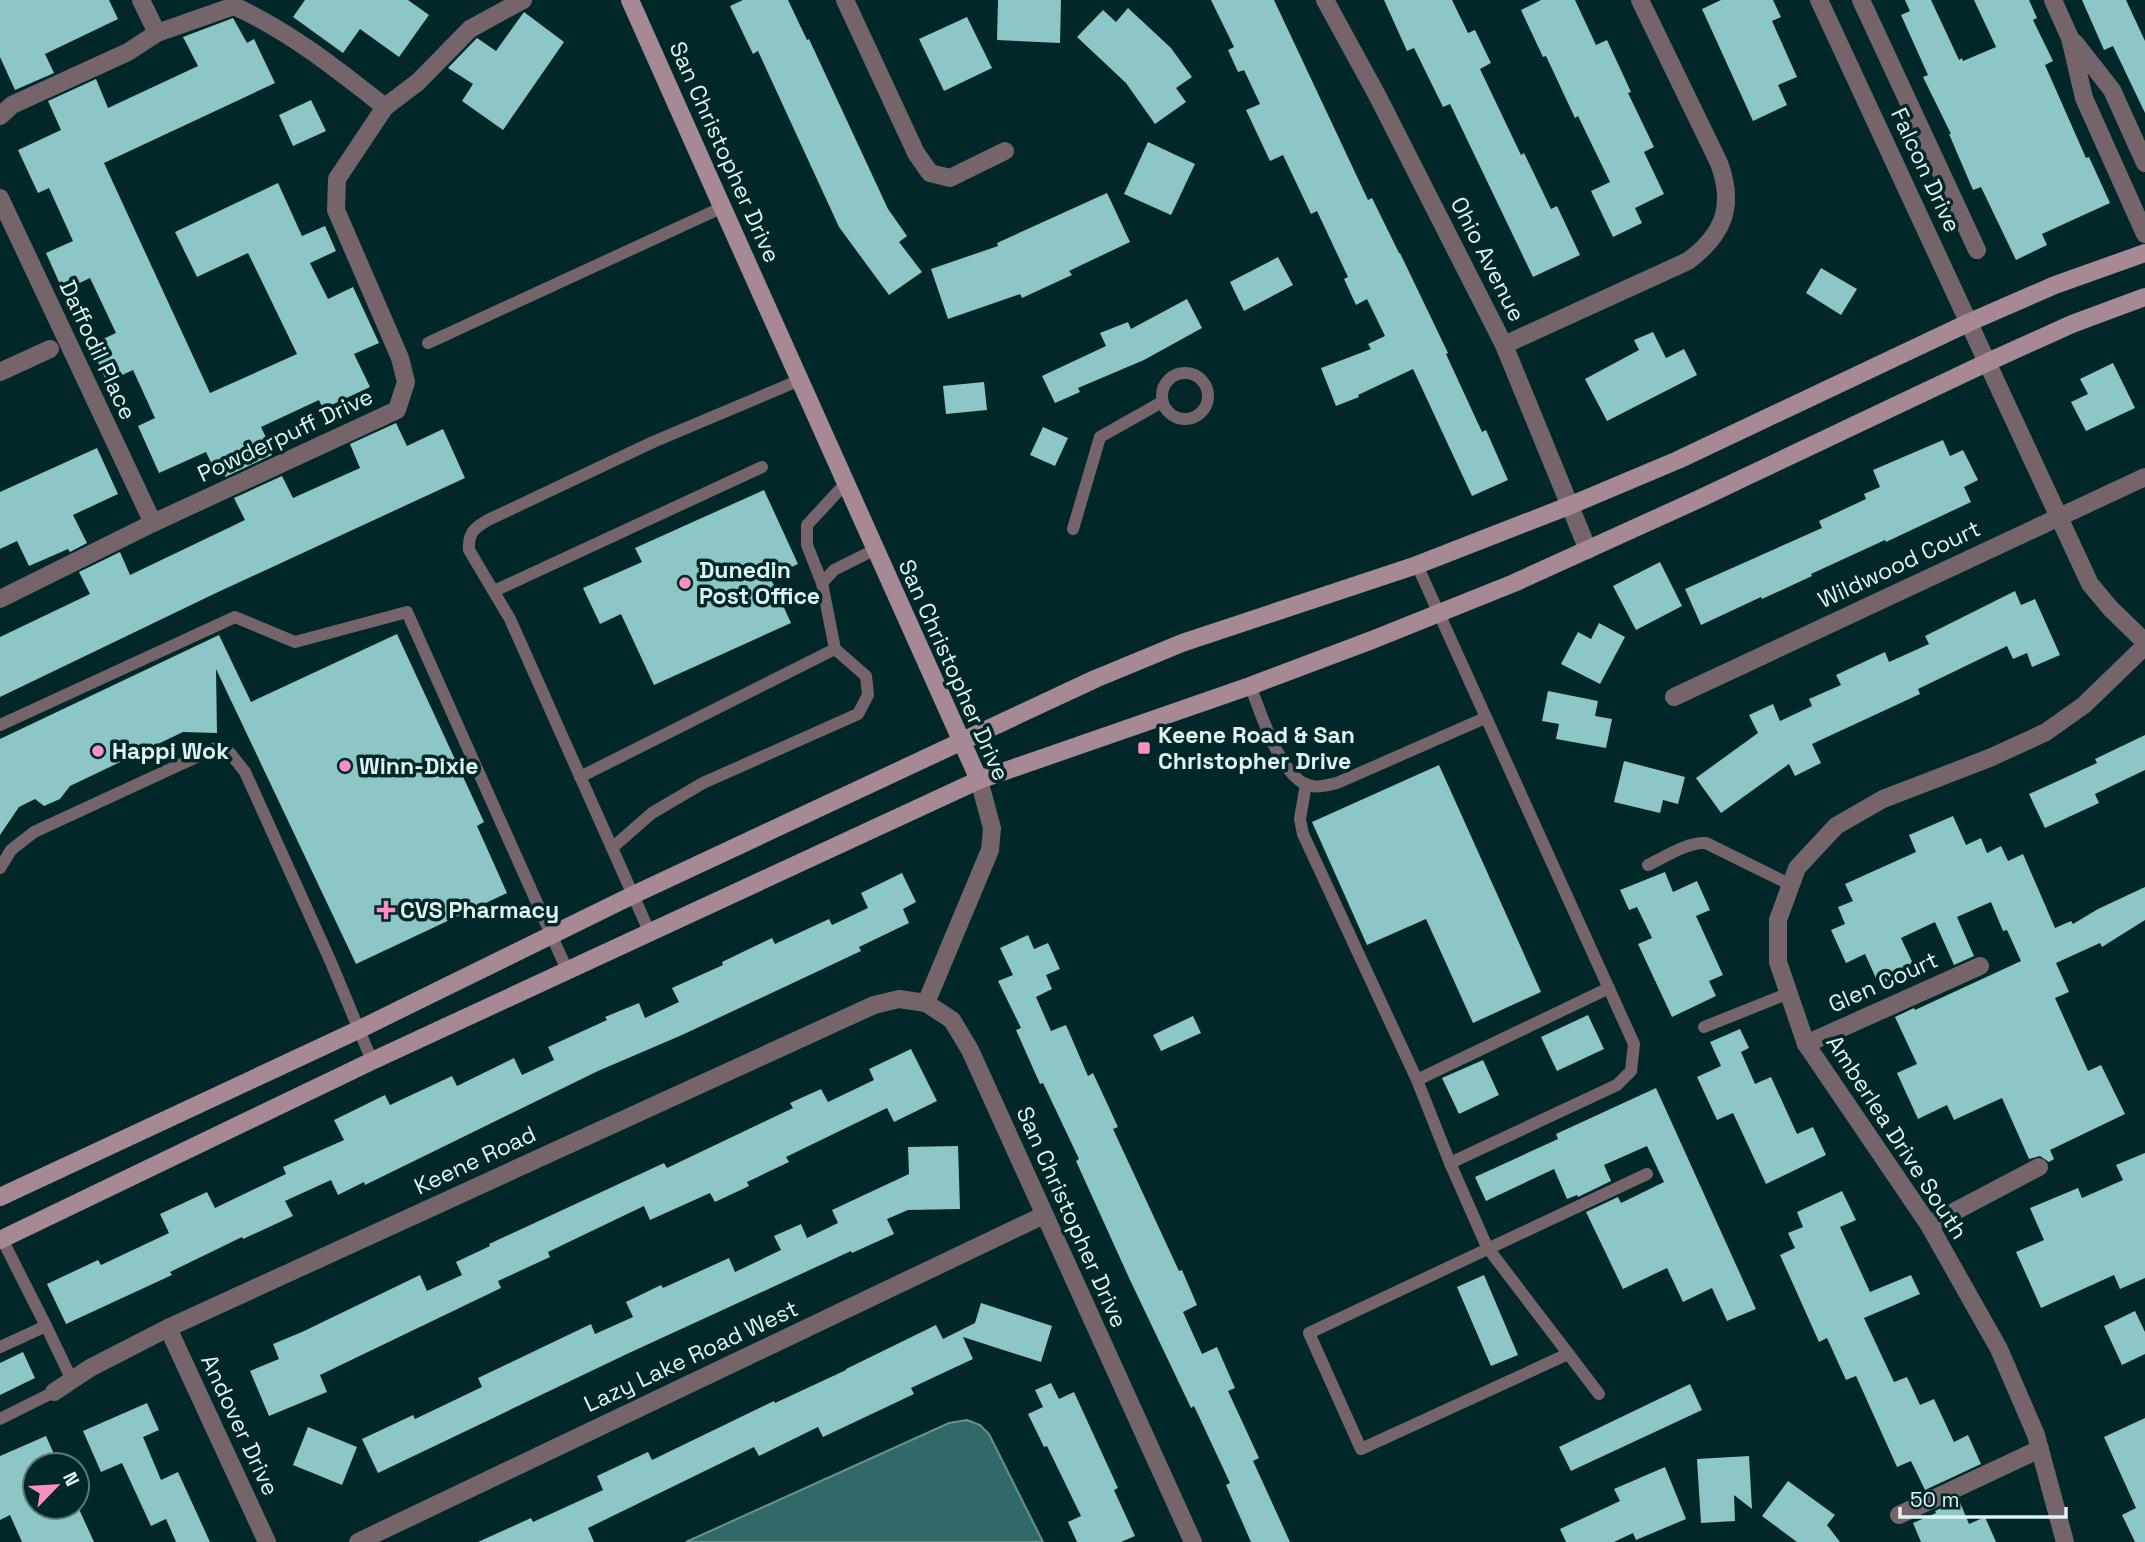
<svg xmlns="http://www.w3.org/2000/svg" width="2145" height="1542" font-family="'Space Grotesk',sans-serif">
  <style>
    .water { fill: #316969; stroke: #669292; stroke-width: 2 }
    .building { fill: #8dc6c7 }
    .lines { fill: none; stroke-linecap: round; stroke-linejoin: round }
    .lane { stroke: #76646b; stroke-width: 12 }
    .street { stroke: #76646b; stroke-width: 18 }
    .secondary { stroke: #a78996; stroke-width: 18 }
    .poi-dot { fill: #fc8fc2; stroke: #022728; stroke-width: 2.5 }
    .labels { text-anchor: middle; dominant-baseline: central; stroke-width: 7; stroke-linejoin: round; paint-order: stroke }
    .street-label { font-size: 23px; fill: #e0f3f3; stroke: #022728 }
    .poi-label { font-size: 23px; font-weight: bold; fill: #e0f3f3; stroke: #022728; text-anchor: start }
  </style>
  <rect width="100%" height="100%" fill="#022728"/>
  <!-- water -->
  <path class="water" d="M 967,1420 L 980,1425 L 989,1434 L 1043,1542 L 686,1542 L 949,1423 Z"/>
  <!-- building -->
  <g class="building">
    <path d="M 0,0 L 109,0 L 118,19 L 45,54 L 54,73 L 15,90 L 0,57 Z"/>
    <path d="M 305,0 L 408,0 L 429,15 L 399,57 L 360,29 L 343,53 L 293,17 Z"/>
    <path d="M 743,0 L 788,0 L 807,40 L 809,39 L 888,209 L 907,236 L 899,242 L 922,272 L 889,295 L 839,227 L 758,51 L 753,54 L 730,6 Z"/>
    <path d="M 998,0 L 1061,0 L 1060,43 L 997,40 Z"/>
    <path d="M 1211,0 L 1274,0 L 1368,200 L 1372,198 L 1399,253 L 1400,253 L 1448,353 L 1446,354 L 1482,432 L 1486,430 L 1508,480 L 1472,496 L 1413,369 L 1358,395 L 1359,397 L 1336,406 L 1321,368 L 1371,349 L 1368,344 L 1385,336 L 1367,299 L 1356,305 L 1344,279 L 1348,277 L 1317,211 L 1311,214 L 1283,155 L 1270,161 L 1246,110 L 1260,104 L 1244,70 L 1238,72 L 1228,50 L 1234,47 Z"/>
    <path d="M 1384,0 L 1452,0 L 1468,33 L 1475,30 L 1491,63 L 1480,69 L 1521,155 L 1524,153 L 1551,209 L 1557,206 L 1580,255 L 1533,277 L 1450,104 L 1443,107 L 1414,48 L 1407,51 Z"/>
    <path d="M 1541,0 L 1575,0 L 1596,45 L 1607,40 L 1631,92 L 1628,93 L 1654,147 L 1644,152 L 1664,194 L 1635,208 L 1642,223 L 1613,237 L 1591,191 L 1610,182 L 1578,116 L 1575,118 L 1546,56 L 1543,57 L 1521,10 Z"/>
    <path d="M 1721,0 L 1773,0 L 1781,17 L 1772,21 L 1797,77 L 1778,85 L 1787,105 L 1753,121 L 1702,9 Z"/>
    <path d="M 1905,0 L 1931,0 L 1959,60 L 1962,58 L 1963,61 L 1996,47 L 1974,0 L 2029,0 L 2037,18 L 2033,20 L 2053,61 L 2045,65 L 2086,158 L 2089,157 L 2110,203 L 2042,234 L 2047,245 L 2016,260 L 1981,187 L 1973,190 L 1949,134 L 1951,134 L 1923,77 L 1928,75 L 1901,15 L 1910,11 Z"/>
    <path d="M 2082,0 L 2126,0 L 2145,41 L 2145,113 L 2113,46 L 2104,50 Z"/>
    <path d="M 1128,8 L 1171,48 L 1192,77 L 1176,88 L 1186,102 L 1155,124 L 1126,83 L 1077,37 L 1103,10 L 1116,22 Z"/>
    <path d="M 524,12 L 564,42 L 503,130 L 462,101 L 473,84 L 448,68 L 477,38 L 496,51 Z"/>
    <path d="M 967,17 L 992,68 L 944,91 L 919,39 Z"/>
    <path d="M 233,18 L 247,43 L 254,39 L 275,83 L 104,163 L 210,393 L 297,354 L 248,253 L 197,277 L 175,232 L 278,183 L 302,236 L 325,226 L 336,251 L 310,263 L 328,299 L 353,287 L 379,343 L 354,354 L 370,387 L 323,409 L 319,400 L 261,427 L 273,452 L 271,453 L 272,455 L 225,477 L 224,474 L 218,477 L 206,452 L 159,473 L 138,426 L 155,418 L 133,370 L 107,382 L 90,345 L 116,333 L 90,278 L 63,291 L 46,253 L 73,241 L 49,188 L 38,193 L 18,150 L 61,130 L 48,101 L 96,79 L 108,108 L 198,66 L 183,37 Z"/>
    <path d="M 311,100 L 326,131 L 293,146 L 279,115 Z"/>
    <path d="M 1148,142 L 1195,164 L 1171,215 L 1124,194 Z"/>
    <path d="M 1107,193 L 1130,242 L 1069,271 L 1072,275 L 1022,298 L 1020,294 L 948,319 L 931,269 L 998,246 L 997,243 Z"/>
    <path d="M 1278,257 L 1293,285 L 1244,311 L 1230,282 Z"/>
    <path d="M 1821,268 L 1857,289 L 1841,315 L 1806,293 Z"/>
    <path d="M 1187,299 L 1202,328 L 1144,360 L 1078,388 L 1080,392 L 1055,403 L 1042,376 L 1106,346 L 1100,333 L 1128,322 L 1131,329 Z"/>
    <path d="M 1653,332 L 1666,358 L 1684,349 L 1697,375 L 1607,421 L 1585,379 L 1639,350 L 1634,340 Z"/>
    <path d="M 2113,363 L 2135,408 L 2086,431 L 2071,402 L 2088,394 L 2080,379 Z"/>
    <path d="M 984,382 L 987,410 L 946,414 L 943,386 Z"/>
    <path d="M 396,423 L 407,446 L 443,429 L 465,478 L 216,593 L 0,697 L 0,637 L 90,594 L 79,572 L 120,552 L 130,575 L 245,520 L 234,498 L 282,476 L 293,498 L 360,468 L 350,444 Z"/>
    <path d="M 1043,427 L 1068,438 L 1055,466 L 1030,455 Z"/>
    <path d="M 1943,440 L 1950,456 L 1963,450 L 1978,480 L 1964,487 L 1971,502 L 1886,542 L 1885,540 L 1811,574 L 1812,576 L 1762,599 L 1761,597 L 1701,625 L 1685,589 L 1822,528 L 1819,521 L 1866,499 L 1864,494 L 1880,487 L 1873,470 Z"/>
    <path d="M 97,448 L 118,494 L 73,515 L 87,543 L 70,552 L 68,549 L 29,566 L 17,541 L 0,549 L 0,492 Z"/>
    <path d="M 764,490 L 798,564 L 770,577 L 791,623 L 654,685 L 621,614 L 600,624 L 583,588 L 642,562 L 635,548 Z"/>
    <path d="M 1660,562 L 1682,606 L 1636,630 L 1613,586 Z"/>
    <path d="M 2015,591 L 2021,605 L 2035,599 L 2060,655 L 2032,667 L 2027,653 L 2013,659 L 2007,646 L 1918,689 L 1920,694 L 1812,744 L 1821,763 L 1795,776 L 1789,764 L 1721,813 L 1696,778 L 1758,733 L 1749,715 L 1773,704 L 1780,721 L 1812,706 L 1809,699 L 1841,685 L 1836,675 L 1885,652 L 1889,662 L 1929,644 L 1925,636 Z"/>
    <path d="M 1599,623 L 1625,637 L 1600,684 L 1561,664 L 1578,632 L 1591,639 Z"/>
    <path d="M 397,634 L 484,822 L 477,826 L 507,893 L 356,964 L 216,669 L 217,733 L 183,732 L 70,786 L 60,799 L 44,806 L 35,799 L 19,807 L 0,835 L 0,739 L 219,635 L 251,702 Z"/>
    <path d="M 1548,691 L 1598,701 L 1595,716 L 1612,719 L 1606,748 L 1556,739 L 1559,724 L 1542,721 Z"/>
    <path d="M 2145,735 L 2145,770 L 2095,794 L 2099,803 L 2045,828 L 2029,794 L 2097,763 L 2095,759 Z"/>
    <path d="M 1624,761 L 1685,777 L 1678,804 L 1663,800 L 1660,813 L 1614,802 Z"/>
    <path d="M 1439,765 L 1541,992 L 1473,1023 L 1426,919 L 1367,945 L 1312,822 Z"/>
    <path d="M 1953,816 L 1966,845 L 1981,838 L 1987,853 L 2001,846 L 2008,861 L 2023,854 L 2055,928 L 2071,921 L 2073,924 L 2098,909 L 2145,887 L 2145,920 L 2102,947 L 2100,943 L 2056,963 L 2069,992 L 2055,998 L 2088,1071 L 2101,1065 L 2125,1114 L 2050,1150 L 2054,1159 L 2049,1162 L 2040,1156 L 2029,1159 L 2002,1098 L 1954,1120 L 1947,1105 L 1918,1119 L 1897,1073 L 1917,1064 L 1895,1017 L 1914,1008 L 1915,1010 L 2021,961 L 2007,930 L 2003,931 L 1991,902 L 1957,917 L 1974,956 L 1954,965 L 1935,922 L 1901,938 L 1915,968 L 1879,985 L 1865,954 L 1846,963 L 1831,930 L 1845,924 L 1838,907 L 1853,901 L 1845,884 L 1916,852 L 1909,835 Z"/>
    <path d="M 1665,872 L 1673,892 L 1697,881 L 1710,910 L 1696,916 L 1723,975 L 1709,981 L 1716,996 L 1672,1017 L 1638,944 L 1652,938 L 1637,907 L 1629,910 L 1620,890 Z"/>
    <path d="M 902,873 L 916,902 L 903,909 L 909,923 L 859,947 L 861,951 L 682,1035 L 598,1071 L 365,1185 L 364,1182 L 338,1195 L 331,1180 L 285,1201 L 293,1216 L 243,1239 L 242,1237 L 170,1272 L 172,1275 L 66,1324 L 47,1284 L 98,1260 L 101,1265 L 169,1233 L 160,1214 L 207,1192 L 215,1208 L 286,1174 L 283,1167 L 344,1140 L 334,1120 L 385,1095 L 390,1105 L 452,1076 L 457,1086 L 514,1058 L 522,1075 L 554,1060 L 548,1047 L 607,1020 L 605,1017 L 639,1003 L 645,1018 L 679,1002 L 672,988 L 723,965 L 722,962 L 772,938 L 775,944 L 829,919 L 832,925 L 868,908 L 861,893 Z"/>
    <path d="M 1028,935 L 1034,949 L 1048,943 L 1060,969 L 1046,975 L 1052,989 L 1036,997 L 1051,1031 L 1066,1025 L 1088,1076 L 1093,1073 L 1118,1127 L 1113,1129 L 1179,1271 L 1182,1270 L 1197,1305 L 1183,1312 L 1202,1354 L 1217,1347 L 1235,1388 L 1228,1391 L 1259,1458 L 1253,1461 L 1290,1542 L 1251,1542 L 1226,1485 L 1230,1483 L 1194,1406 L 1191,1408 L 1130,1280 L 1076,1161 L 1079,1159 L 1043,1083 L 1040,1084 L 1016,1030 L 1021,1028 L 998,981 L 1013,975 L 1000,948 Z"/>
    <path d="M 1588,1015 L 1604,1049 L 1557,1071 L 1541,1037 Z"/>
    <path d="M 1193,1016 L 1201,1033 L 1161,1051 L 1153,1035 Z"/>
    <path d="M 1740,1029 L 1749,1048 L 1741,1052 L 1755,1084 L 1771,1077 L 1797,1134 L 1813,1127 L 1826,1155 L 1766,1184 L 1733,1113 L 1717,1120 L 1697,1077 L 1721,1066 L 1710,1042 Z"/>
    <path d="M 911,1049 L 937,1101 L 894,1122 L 887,1108 L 786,1157 L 789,1162 L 747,1182 L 749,1186 L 715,1202 L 710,1193 L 650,1220 L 644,1206 L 623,1216 L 548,1252 L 550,1257 L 498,1281 L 501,1288 L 320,1375 L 327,1392 L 269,1416 L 250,1371 L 279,1359 L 273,1344 L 302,1332 L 420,1275 L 427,1291 L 462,1275 L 456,1262 L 490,1246 L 489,1244 L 664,1163 L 667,1168 L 793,1108 L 790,1103 L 821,1089 L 828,1102 L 874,1080 L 869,1069 Z"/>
    <path d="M 1483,1060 L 1499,1095 L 1459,1114 L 1442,1078 Z"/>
    <path d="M 1656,1088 L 1756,1309 L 1727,1321 L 1712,1288 L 1683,1302 L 1667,1268 L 1623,1289 L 1586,1212 L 1618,1197 L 1621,1203 L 1664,1182 L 1647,1146 L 1604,1165 L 1611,1181 L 1578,1197 L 1577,1195 L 1567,1199 L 1554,1169 L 1486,1201 L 1475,1177 L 1558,1139 L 1556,1134 Z"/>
    <path d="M 958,1146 L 960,1209 L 908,1210 L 887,1219 L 894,1234 L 852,1253 L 851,1251 L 629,1353 L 378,1473 L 362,1439 L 413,1415 L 415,1419 L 482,1387 L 478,1378 L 591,1324 L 595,1334 L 633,1317 L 626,1302 L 661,1285 L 663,1288 L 729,1258 L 735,1272 L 781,1250 L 774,1236 L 801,1224 L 807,1238 L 838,1223 L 832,1210 L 909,1174 L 908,1147 Z"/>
    <path d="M 2145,1153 L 2145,1278 L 2120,1289 L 2114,1275 L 2041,1308 L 2016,1252 L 2044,1240 L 2030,1208 L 2078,1188 L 2082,1198 L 2123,1180 L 2116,1165 Z"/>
    <path d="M 1842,1191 L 1856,1220 L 1840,1227 L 1870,1292 L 1911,1275 L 1920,1294 L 1864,1318 L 1894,1382 L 1907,1377 L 1920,1405 L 1934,1399 L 1954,1442 L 1968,1435 L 1981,1464 L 1925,1490 L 1911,1461 L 1897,1467 L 1856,1376 L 1846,1380 L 1827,1338 L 1819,1342 L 1780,1255 L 1795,1248 L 1788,1233 L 1803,1227 L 1797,1212 Z"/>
    <path d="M 1484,1275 L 1518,1355 L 1491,1366 L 1457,1287 Z"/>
    <path d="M 981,1303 L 1052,1326 L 1041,1362 L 963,1337 L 973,1359 L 911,1388 L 914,1394 L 823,1437 L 818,1427 L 759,1456 L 754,1447 L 588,1528 L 594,1542 L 478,1542 L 531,1518 L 533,1522 L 603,1490 L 597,1476 L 648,1452 L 652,1460 L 774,1401 L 775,1403 L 846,1370 L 846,1369 L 936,1325 L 943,1339 L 975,1323 Z"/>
    <path d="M 2135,1311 L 2145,1332 L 2145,1354 L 2122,1365 L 2104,1326 Z"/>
    <path d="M 23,1352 L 35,1378 L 0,1395 L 0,1363 Z"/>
    <path d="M 1051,1383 L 1059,1399 L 1074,1392 L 1118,1488 L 1114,1490 L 1135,1536 L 1121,1542 L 1077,1542 L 1068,1522 L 1081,1516 L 1047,1446 L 1044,1447 L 1028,1414 L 1043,1407 L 1035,1390 Z"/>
    <path d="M 1690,1384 L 1702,1410 L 1571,1471 L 1559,1447 Z"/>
    <path d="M 147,1403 L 159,1430 L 143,1437 L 161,1480 L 178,1472 L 210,1542 L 176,1542 L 166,1519 L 151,1526 L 122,1463 L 101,1472 L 83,1431 Z"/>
    <path d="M 2145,1418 L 2145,1542 L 2135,1542 L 2122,1515 L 2136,1508 L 2104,1437 Z"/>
    <path d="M 308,1427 L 357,1447 L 342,1485 L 293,1465 Z"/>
    <path d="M 46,1436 L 59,1465 L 35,1465 L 35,1507 L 78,1507 L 94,1542 L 22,1542 L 10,1515 L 0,1520 L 0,1456 Z"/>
    <path d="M 1749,1456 L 1752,1509 L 1734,1495 L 1735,1521 L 1701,1523 L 1697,1459 Z"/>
    <path d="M 1665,1467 L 1686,1519 L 1636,1540 L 1633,1533 L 1614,1542 L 1566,1542 L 1560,1529 L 1620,1501 L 1614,1489 Z"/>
    <path d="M 1788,1481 L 1835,1515 L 1827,1525 L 1840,1542 L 1797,1542 L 1762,1516 Z"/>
    <path d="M 1959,1500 L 1969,1524 L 1985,1517 L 1996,1542 L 1921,1542 L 1913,1523 L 1936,1513 L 1935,1511 Z"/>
  </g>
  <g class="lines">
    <!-- lane -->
    <g class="lane">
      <path d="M 428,343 L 723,207"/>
      <circle cx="1185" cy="396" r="23"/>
      <path d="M 1073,529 L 1100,437 L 1162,402"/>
      <path d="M 1417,565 L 1634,1044 L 1631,1071 L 1617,1085 L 1450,1163 L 1487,1247 L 1599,1394"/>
      <path d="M 822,583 L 834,570 L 874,550"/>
      <path d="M 494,591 L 762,467"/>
      <path d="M 835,649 L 822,583 L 807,545 L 807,525 L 844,485"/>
      <path d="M 1250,686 C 1261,712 1278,771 1305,784 C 1316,789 1326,785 1337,783 L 1485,718"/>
      <path d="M 0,725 L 235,617 L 295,642 L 407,612 L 567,970"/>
      <path d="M 580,777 L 835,649 L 866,676 L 868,695 L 858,714 L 703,783 L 652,813 L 612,848"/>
      <path d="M 1306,784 L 1300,819 L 1303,834 L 1417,1080 L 1450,1163"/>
      <path d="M 1648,865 C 1665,857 1687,842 1706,843 L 1791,885"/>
      <path d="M 0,868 L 11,850 L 34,832 L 216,748 L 230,753 L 245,772 L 330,960 L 372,1061"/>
      <path d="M 649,931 L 510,619 L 469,550 C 468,533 474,528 488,520 L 653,442 L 800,380"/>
      <path d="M 1704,1027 L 1789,993"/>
      <path d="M 1417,1080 L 1609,988"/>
      <path d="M 2,1239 L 46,1326"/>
      <path d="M 0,1347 L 46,1326 L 72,1380"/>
      <path d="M 1568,1354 L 1361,1449 L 1309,1333 L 1647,1174"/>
      <path d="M 0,1419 L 54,1392"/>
    </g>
    <!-- street -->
    <g class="street">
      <path d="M 141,0 L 157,33"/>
      <path d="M 845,0 L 916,153 L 930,173 L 950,178 L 1005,151"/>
      <path d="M 1325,0 L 1377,95 L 1504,345 L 1588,550"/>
      <path d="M 1819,0 L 2090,584 L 2111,609 L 2145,642"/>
      <path d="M 1861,0 L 1977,250"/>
      <path d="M 2053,0 L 2070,38 L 2084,98 L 2145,234"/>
      <path d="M 2075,43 L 2112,90 L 2145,163"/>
      <path d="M 0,116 L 12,105 L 128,52 L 157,33 L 234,6 C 289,31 337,69 385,107"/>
      <path d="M 0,198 L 153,523"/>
      <path d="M 1504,345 L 1688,261 C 1724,234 1735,206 1719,163 L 1640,0"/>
      <path d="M 0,372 L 50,349"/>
      <path d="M 0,599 L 153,523 L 397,410 L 406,382 L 400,358 L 336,210 L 337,179 L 385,107 L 418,82 L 470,29 L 523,0"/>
      <path d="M 1674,697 L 2145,477"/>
      <path d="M 979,780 L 992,828 L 990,850 L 926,1003 L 952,1020 L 970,1050 L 1193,1542"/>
      <path d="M 1806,1044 L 1980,966"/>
      <path d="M 1929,1225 L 2039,1167"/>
      <path d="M 168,1328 L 267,1542"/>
      <path d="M 54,1392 L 90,1368 L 168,1328 L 874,1005 L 899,999 L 926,1003"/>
      <path d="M 1899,1515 L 2040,1449"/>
      <path d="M 358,1542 L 1044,1215"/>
      <path d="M 2065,1542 L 2036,1435 L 1999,1349 L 1929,1225 L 1806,1044 L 1778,962 L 1778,920 L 1797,868 L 1836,826 L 1883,799 L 1992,757 L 2046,732 L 2084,705 L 2145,646"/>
    </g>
    <!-- secondary -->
    <g class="secondary">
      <path d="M 630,0 C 746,260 861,520 979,780"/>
      <path d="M 0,1197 L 358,1030 L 633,895 L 1095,679 L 1182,643 L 1417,565 L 1571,505 L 1678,460 L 1970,322 L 2055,285 L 2145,253"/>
      <path d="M 0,1240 L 372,1061 L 979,780 L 1250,686 L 1372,640 L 1514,583 L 1699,499 L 1988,362 L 2072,324 L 2145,297"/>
    </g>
  </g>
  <!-- markers -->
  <g class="poi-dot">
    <circle cx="685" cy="583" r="7"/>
    <rect x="1137" y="741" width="14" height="14" rx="3.5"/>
    <circle cx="98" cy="751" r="7"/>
    <circle cx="345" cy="766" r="7"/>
    <path d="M382.5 899.5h7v7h7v7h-7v7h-7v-7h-7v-7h7z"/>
  </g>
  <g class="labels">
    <!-- street labels -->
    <g class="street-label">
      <text transform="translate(725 152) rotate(66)">San Christopher Drive</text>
      <text transform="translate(1926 170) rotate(65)">Falcon Drive</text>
      <text transform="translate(1488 259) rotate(63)">Ohio Avenue</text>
      <text transform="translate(98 350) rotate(65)">Daffodil Place</text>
      <text transform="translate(285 435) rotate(-25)">Powderpuff Drive</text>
      <text transform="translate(1899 564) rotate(-25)">Wildwood Court</text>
      <text transform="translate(954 670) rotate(66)">San Christopher Drive</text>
      <text transform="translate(1883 982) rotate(-24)">Glen Court</text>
      <text transform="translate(1897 1137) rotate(57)">Amberlea Drive South</text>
      <text transform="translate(475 1160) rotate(-25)">Keene Road</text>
      <text transform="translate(1072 1217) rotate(66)">San Christopher Drive</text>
      <text transform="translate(691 1356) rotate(-25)">Lazy Lake Road West</text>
      <text transform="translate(240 1425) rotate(65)">Andover Drive</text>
    </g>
    <!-- poi labels -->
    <g class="poi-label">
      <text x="699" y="570">Dunedin<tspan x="699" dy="26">Post Office</tspan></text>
      <text x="1158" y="735">Keene Road &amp; San<tspan x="1158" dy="26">Christopher Drive</tspan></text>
      <text x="112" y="751">Happi Wok</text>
      <text x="359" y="766">Winn-Dixie</text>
      <text x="400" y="910">CVS Pharmacy</text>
    </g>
  </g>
  <!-- north arrow -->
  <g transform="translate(56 1486) rotate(65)"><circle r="33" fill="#022728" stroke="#5b7979" stroke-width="2"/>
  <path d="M0-5L12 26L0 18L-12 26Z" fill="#fc8fc2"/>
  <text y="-10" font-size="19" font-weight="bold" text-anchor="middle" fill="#e0f3f3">N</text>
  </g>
  <!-- scale -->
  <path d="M1900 1507v10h166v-10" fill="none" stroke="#e0f3f3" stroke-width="3.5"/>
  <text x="1910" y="1507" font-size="21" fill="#e0f3f3" stroke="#022728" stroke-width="5" paint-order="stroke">50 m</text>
</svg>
